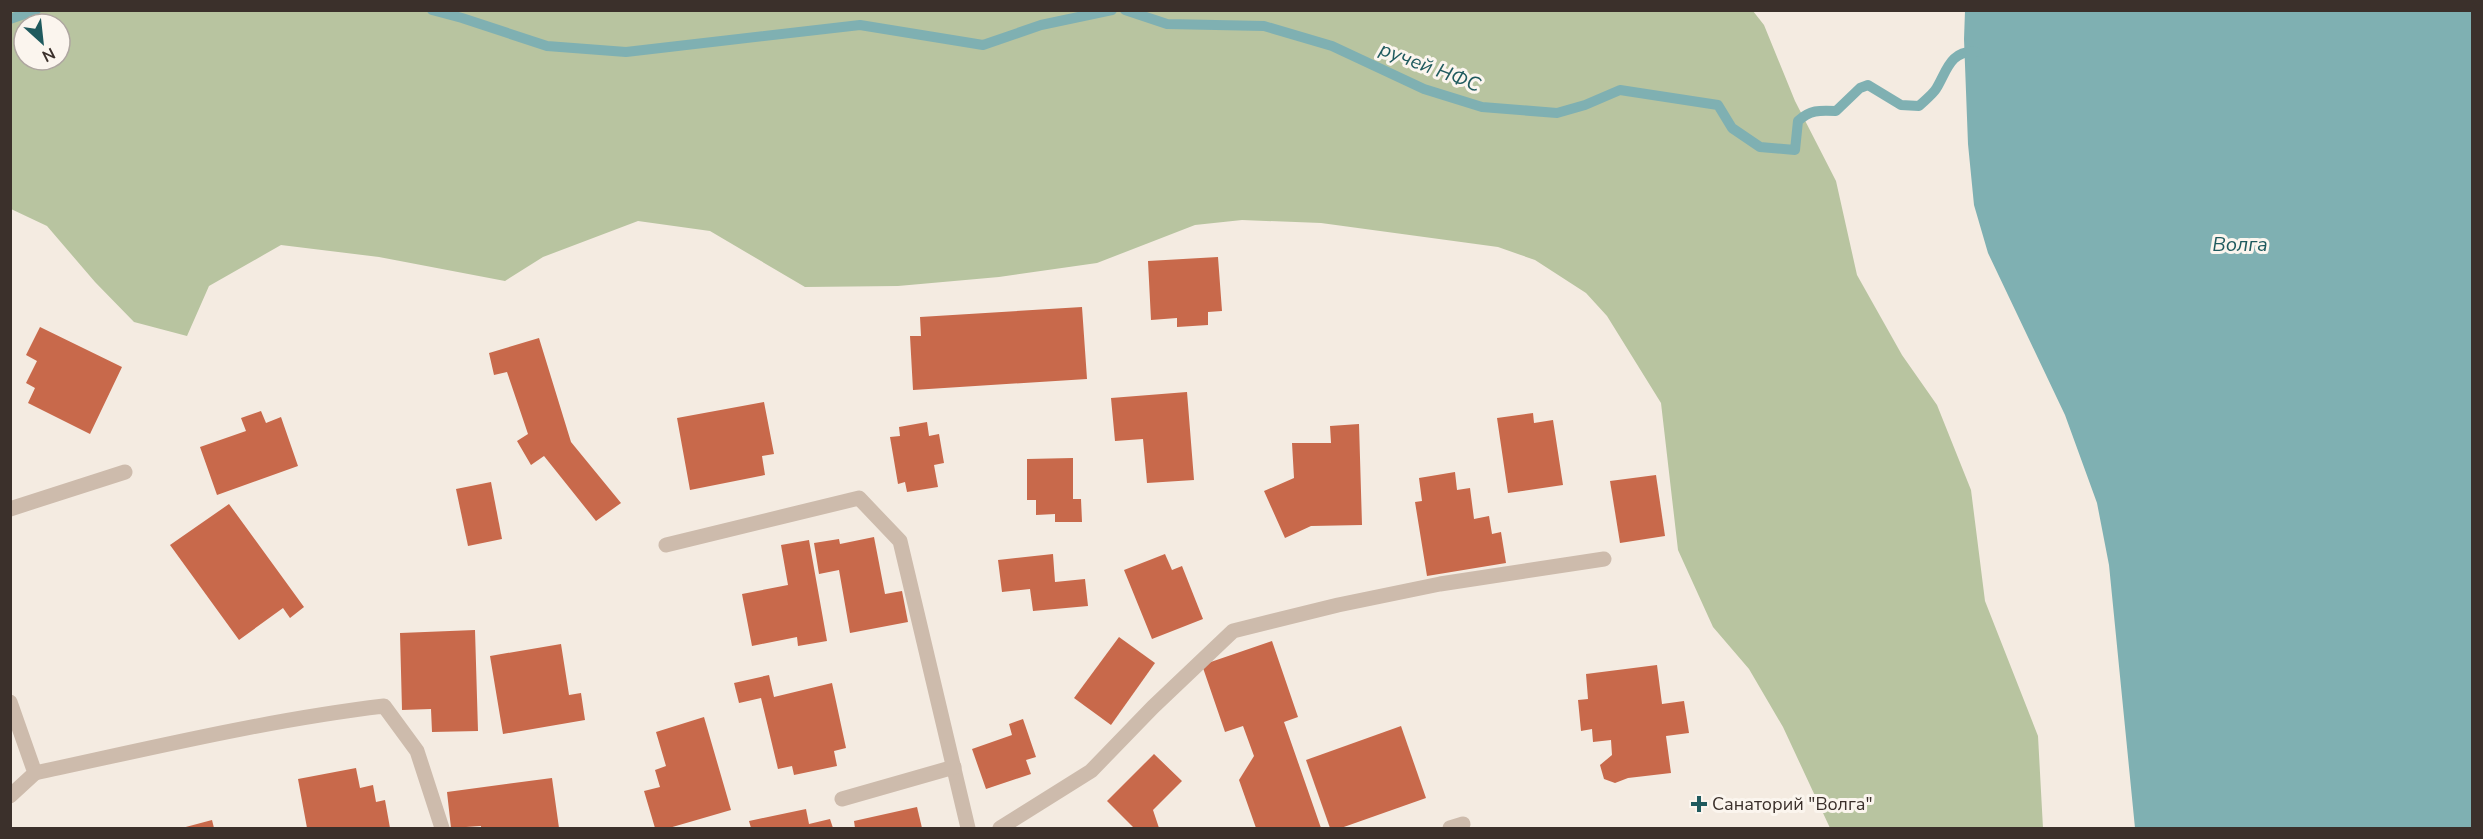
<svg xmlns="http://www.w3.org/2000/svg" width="2483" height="839" font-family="'Nunito Sans',sans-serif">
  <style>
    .green { fill: #b8c4a0; fill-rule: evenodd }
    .water { fill: #7fb0b2 }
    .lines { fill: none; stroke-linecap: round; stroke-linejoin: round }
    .stream { stroke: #7fb0b2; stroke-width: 10 }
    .building { fill: #c8694b }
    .lane { stroke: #cdbbac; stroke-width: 15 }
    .street { stroke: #cdbbac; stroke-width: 15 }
    .poi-dot { fill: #1f5a5e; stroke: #fbf5ee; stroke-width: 2 }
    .labels { text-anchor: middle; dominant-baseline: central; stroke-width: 6; stroke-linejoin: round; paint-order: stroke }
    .poi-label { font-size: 18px; fill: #3b302b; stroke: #fbf5ee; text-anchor: start }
    .water-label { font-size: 20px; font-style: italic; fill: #1f5a5e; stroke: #fbf5ee }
  </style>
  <rect width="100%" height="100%" fill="#f4ebe1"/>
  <!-- green -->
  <path class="green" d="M 11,10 L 1753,11 L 1764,25 L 1795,101 L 1836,181 L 1857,275 L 1902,355 L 1937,405 L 1971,490 L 1985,601 L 2038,736 L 2043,828 L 1830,828 L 1783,727 L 1749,669 L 1713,627 L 1678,550 L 1661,403 L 1607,316 L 1586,293 L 1535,260 L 1498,247 L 1321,223 L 1242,220 L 1195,225 L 1097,263 L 999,277 L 898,286 L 805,287 L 710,231 L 638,221 L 543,257 L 505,281 L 379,257 L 281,245 L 209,286 L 187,336 L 134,322 L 95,282 L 47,226 L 11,209 ZM 24,24 L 60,24 L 60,60 L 24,60 Z"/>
  <!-- water -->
  <path class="water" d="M 1965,11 L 2472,11 L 2472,828 L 2135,828 L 2109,565 L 2097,503 L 2065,415 L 1988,253 L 1974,205 L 1968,144 L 1964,39 Z"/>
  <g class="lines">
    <!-- stream -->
    <g class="stream">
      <path d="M 432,10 L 462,18 L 547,46 L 626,52 L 860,25 L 983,45 L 1041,25 L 1112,10"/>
      <path d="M 1125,10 L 1167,24 L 1264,26 L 1332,46 L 1424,89 L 1482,107 L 1557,113 L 1585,105 L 1620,90 L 1718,105 L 1732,128 L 1760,147 L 1795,150 L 1798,121 C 1810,110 1819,110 1836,111 L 1860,88 L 1868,85 L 1901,105 L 1919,106 C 1924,101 1932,95 1936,89 C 1947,71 1950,50 1976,52"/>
      <path d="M 10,19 L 36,10"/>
    </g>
  </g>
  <!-- building -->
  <g class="building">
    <path d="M 1218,257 L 1222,311 L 1208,312 L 1208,325 L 1177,327 L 1177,318 L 1151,320 L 1148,261 Z"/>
    <path d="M 1082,307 L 1087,379 L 913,390 L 910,336 L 921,336 L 920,317 Z"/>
    <path d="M 40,327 L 122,367 L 90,434 L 28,403 L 35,388 L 26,383 L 37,361 L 26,355 Z"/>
    <path d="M 539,338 L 571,442 L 621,503 L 596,521 L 544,456 L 531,465 L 517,441 L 528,434 L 507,372 L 494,375 L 489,353 Z"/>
    <path d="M 1187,392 L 1194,480 L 1147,483 L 1143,439 L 1115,441 L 1111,398 Z"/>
    <path d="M 764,402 L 774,454 L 762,456 L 765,475 L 690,490 L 677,418 Z"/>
    <path d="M 261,411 L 266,423 L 281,417 L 298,466 L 217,495 L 200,447 L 246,431 L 241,418 Z"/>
    <path d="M 1533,413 L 1534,423 L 1553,420 L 1563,485 L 1508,493 L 1497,418 Z"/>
    <path d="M 927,422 L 929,436 L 939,434 L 944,463 L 934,465 L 938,487 L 907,492 L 905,482 L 898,484 L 890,437 L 900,436 L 899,427 Z"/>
    <path d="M 1359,424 L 1362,525 L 1311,526 L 1285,538 L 1264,491 L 1294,478 L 1292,443 L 1331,443 L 1330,426 Z"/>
    <path d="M 1073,458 L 1073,499 L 1081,499 L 1082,522 L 1055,522 L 1055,514 L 1036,515 L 1036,500 L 1027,500 L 1027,459 Z"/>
    <path d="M 1455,472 L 1457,490 L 1470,488 L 1474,519 L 1489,516 L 1492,534 L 1501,532 L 1506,563 L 1427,576 L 1415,502 L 1422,501 L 1419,478 Z"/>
    <path d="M 1656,475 L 1665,536 L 1620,543 L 1610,481 Z"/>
    <path d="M 491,482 L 502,539 L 468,546 L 456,489 Z"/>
    <path d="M 229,504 L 304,607 L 290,618 L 283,608 L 239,640 L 170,545 Z"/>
    <path d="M 874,537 L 885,594 L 902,591 L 908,622 L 850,633 L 839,570 L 819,574 L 814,543 L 839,539 L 840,544 Z"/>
    <path d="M 809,540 L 827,641 L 798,646 L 797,637 L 752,646 L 742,594 L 788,585 L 781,545 Z"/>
    <path d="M 1053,554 L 1055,582 L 1085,579 L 1088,606 L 1033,611 L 1030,589 L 1002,592 L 998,560 Z"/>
    <path d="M 1165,554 L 1172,570 L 1182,566 L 1203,619 L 1152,639 L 1124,570 Z"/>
    <path d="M 475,630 L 478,731 L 432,732 L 431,709 L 402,710 L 400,633 Z"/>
    <path d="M 1119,637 L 1155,663 L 1111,725 L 1074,698 Z"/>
    <path d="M 1272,641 L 1298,717 L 1284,722 L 1321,828 L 1256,828 L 1239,780 L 1254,756 L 1243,726 L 1225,732 L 1202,665 Z"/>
    <path d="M 561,644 L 569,695 L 581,693 L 585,720 L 503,734 L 490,656 Z"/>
    <path d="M 1657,665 L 1662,704 L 1684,701 L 1689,733 L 1666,736 L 1671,773 L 1628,778 L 1615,783 L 1604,779 L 1600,765 L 1612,755 L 1611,740 L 1593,742 L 1592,729 L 1581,731 L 1578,700 L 1588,699 L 1586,674 Z"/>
    <path d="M 769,675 L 774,697 L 832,683 L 846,748 L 834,751 L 837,766 L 794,775 L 792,766 L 778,769 L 761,698 L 739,703 L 734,683 Z"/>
    <path d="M 704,717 L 731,810 L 669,828 L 655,828 L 644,791 L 660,787 L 655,770 L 666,766 L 656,732 Z"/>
    <path d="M 1023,719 L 1036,757 L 1026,760 L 1031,774 L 986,789 L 972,749 L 1012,735 L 1009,724 Z"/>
    <path d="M 1401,726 L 1426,798 L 1341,828 L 1330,828 L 1306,760 Z"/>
    <path d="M 1154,754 L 1182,781 L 1153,810 L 1159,828 L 1134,828 L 1107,801 Z"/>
    <path d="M 356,768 L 360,788 L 373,785 L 376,802 L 385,800 L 390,828 L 307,828 L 298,779 Z"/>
    <path d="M 552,778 L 559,828 L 481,828 L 481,826 L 451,828 L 447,792 Z"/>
    <path d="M 917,807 L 922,828 L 855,828 L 854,821 Z"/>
    <path d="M 806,809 L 809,824 L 830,819 L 833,828 L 751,828 L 749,821 Z"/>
    <path d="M 212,820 L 214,828 L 182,828 Z"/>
  </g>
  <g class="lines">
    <!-- lane -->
    <g class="lane">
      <path d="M 10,509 L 125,472"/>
      <path d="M 666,545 L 859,498 L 900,541 L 968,828"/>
      <path d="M 10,702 L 35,773 L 10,796"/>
      <path d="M 35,773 C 151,748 267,720 384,706 L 417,751 L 442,828"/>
      <path d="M 842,799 L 954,767"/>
      <path d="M 1000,828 L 1091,771 L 1153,707 L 1233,631 L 1338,605 L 1440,584 L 1604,559"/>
    </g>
    <!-- street -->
    <path class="street" d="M 1450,828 L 1463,824"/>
  </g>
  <!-- markers -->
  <path class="poi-dot" d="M1696 795h6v6h6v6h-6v6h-6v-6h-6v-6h6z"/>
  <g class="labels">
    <!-- poi labels -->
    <g class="poi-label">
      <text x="1712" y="804">Санаторий "Волга"</text>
    </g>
    <!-- water labels -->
    <g class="water-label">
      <text transform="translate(1430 67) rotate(21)">ручей НФС</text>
      <text x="2240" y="244">Волга</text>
    </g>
  </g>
  <!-- border -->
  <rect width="2483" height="839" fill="none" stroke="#3b302b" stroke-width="24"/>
  <!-- north arrow -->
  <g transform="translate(42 42) rotate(153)"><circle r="28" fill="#fbf5ee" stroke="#aea6a0" stroke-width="1.5"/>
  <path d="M0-4.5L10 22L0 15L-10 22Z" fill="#1f5a5e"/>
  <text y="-9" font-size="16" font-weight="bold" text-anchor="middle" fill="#3b302b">N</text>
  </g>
</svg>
